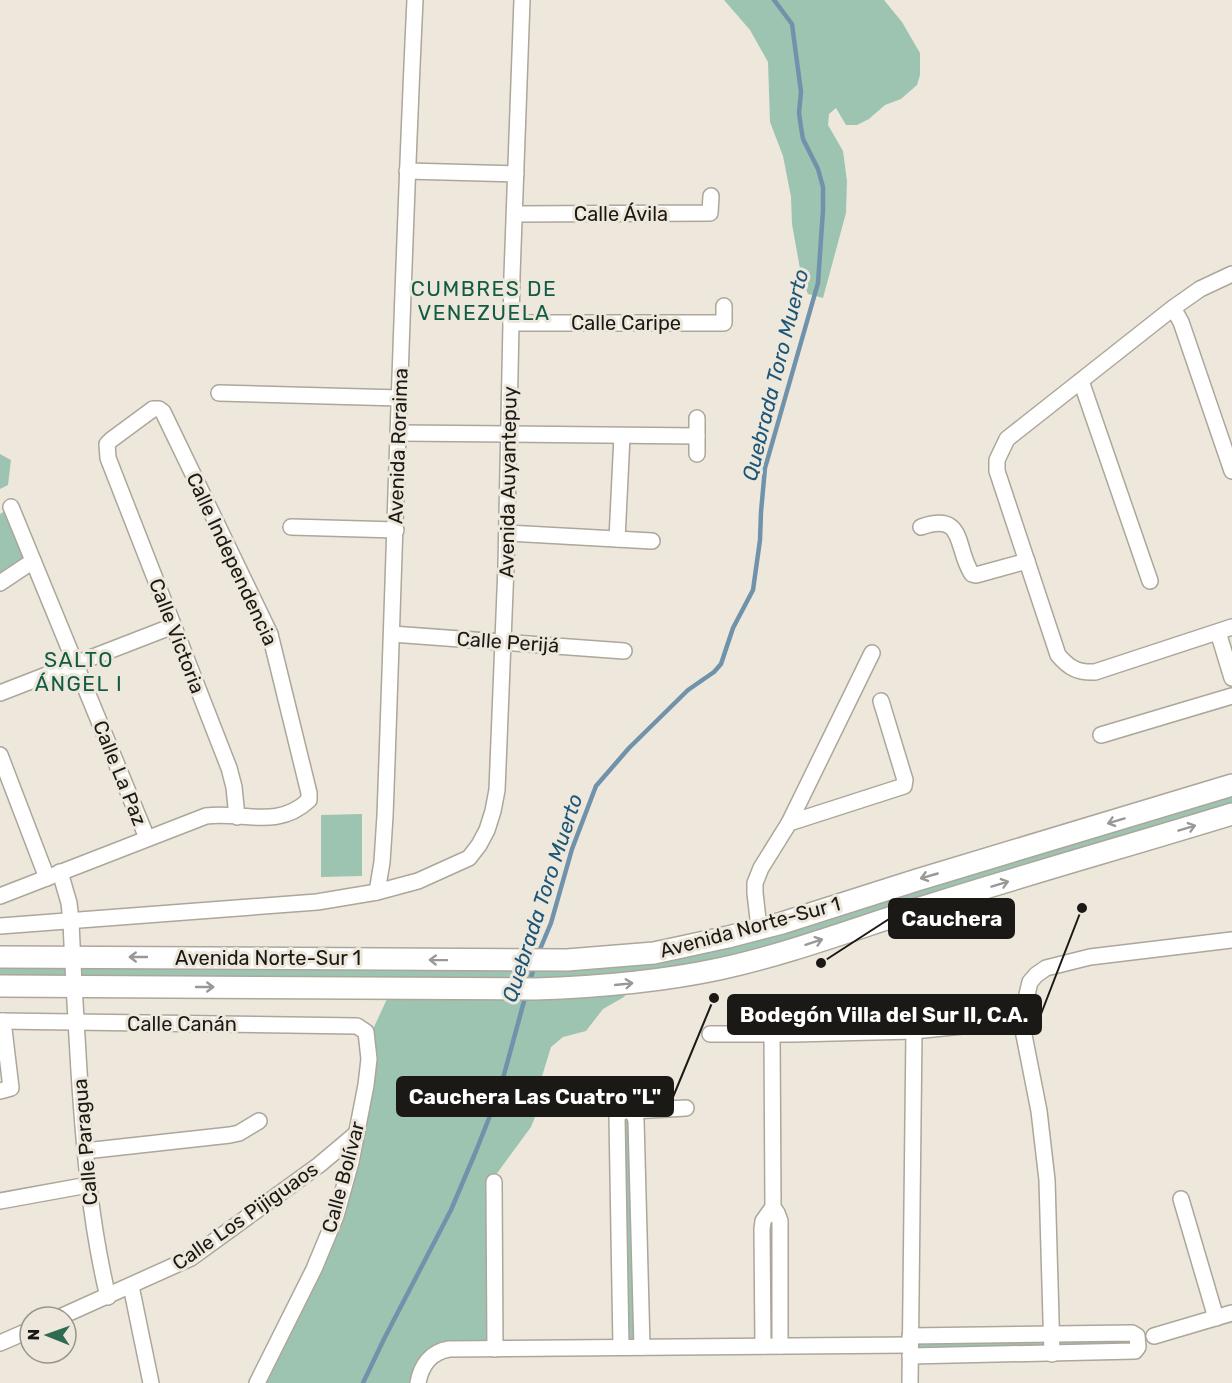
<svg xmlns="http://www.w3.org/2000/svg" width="1232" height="1383" font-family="Rubik,sans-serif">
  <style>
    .green { fill: #9dc4b1 }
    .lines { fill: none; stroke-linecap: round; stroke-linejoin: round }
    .stream { stroke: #7093ab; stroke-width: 4.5 }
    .street-casing { stroke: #aca69b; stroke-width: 18 }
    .secondary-casing { stroke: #aca69b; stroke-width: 24 }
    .street { stroke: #fff; stroke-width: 15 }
    .secondary { stroke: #fff; stroke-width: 21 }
    .oneway { stroke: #989896 }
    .labels { text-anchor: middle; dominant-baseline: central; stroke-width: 6; stroke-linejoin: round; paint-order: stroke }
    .street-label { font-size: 20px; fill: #1b1915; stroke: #eee8dc }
    .neighbourhood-label { font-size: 21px; letter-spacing: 1.5px; fill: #135b43; stroke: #eee8dc }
    .water-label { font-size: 21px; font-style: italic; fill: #1b5679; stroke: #eee8dc }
    .leader { fill: none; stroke: #1b1915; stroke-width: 2 }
    .callout-dot { fill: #1b1915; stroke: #eee8dc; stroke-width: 2 }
    .callout { fill: #1b1915; stroke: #1b1915; stroke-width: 2 }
    .callout-label { font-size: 21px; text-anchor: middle; font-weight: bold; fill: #fff }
  </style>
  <rect width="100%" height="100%" fill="#eee8dc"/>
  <!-- green -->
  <g class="green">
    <path d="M 724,0 L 884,0 L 902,22 L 920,53 L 920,75 L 917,85 L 901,99 L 885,105 L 869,119 L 857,125 L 846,125 L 836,108 L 829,114 L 828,125 L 843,151 L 847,181 L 846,213 L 823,298 L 808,294 L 802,280 L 792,224 L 791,197 L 783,156 L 770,122 L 768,62 L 750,30 Z"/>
    <path d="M 0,454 L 11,460 L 8,485 L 0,489 Z"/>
    <path d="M 11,507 L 33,561 L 0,583 L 0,514 Z"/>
    <path d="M 1232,785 L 1232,814 L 628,990 L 624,997 L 603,1009 L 586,1031 L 563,1037 L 551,1047 L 539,1086 L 535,1117 L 531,1127 L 495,1176 L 495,1349 L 440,1351 L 418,1383 L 257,1383 L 329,1236 L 368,1040 L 392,988 L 0,986 L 0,957 L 624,957 Z"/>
    <path d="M 362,814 L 362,876 L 321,877 L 321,815 Z"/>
    <path d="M 632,1111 L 642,1347 L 621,1347 L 620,1112 Z"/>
    <path d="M 1132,1333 L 1138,1347 L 910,1356 L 910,1336 Z"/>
  </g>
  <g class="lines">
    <!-- stream -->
    <g class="stream">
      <path d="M 538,954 L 551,923 L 572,849 L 596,786 L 629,748 L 688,690 L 714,672 L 721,664 L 733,628 L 753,590 L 760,540 L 761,512 L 765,468 L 818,283 L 823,210 L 823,187 L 818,169 L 803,139 L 801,127 L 799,113 L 801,92 L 792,24 L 774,0"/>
      <path d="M 529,983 L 535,965"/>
      <path d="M 363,1383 L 384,1339 L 451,1210 L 476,1151 L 499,1093 L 526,994"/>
    </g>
    <!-- street casing -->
    <g class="street-casing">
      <g id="street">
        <path d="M 407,171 L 516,174"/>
        <path d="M 515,214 L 710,213 L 711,196"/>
        <path d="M 1232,274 L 1200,289 L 1173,308 L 1007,439 L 997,460 L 997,471 L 1058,655 C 1069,668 1078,673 1095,672 L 1232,627"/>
        <path d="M 1173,308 L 1181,322 L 1232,471"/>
        <path d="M 511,323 L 724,323 L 724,306"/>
        <path d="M 1081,381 L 1150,581"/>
        <path d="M 219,393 L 400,398"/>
        <path d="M 697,418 L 697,454"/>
        <path d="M 399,433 L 697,436"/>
        <path d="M 11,507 L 147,838"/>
        <path d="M 291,527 L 396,530"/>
        <path d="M 921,527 C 966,511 955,549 972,574 L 976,575 L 1027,561"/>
        <path d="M 507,533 L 652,541"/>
        <path d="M 617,539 L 622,436"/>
        <path d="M 0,583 L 33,561"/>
        <path d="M 1218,632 L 1232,678"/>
        <path d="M 392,634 L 624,651"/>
        <path d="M 0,693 L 173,626"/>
        <path d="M 1101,735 L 1232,696"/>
        <path d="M 0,755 L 47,878"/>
        <path d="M 789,823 L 904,786 L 905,780 L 881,701"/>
        <path d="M 60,872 L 69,903 L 71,921 C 73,971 76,1021 79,1071 C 84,1147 90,1222 108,1297"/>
        <path d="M 377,892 L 382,862 L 385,816 C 395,544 402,272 415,0"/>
        <path d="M 0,896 L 206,816 C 243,811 277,830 309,800 L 309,793 L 270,634 L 163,412 L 159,409 L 153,409 L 111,440 L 107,444 L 108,458 L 229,768 L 234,787 L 237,817"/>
        <path d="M 0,926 L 317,902 L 377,892 L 418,881 L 469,858 L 479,845 L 487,830 L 493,811 L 497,790 L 506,566 L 512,275 L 522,0"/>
        <path d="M 759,928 L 755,893 L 755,883 L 761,868 L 789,823 L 872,653"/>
        <path d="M 0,1021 L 357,1026 L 366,1032 L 369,1059 L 366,1085 L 351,1162 L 336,1216 L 314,1269 L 257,1383"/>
        <path d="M 710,1034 L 794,1034 L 914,1031 L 1021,1020"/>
        <path d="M 772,1034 L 773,1207 L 777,1213 L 780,1221 L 780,1346"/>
        <path d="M 0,1091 L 11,1088 L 3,1021"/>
        <path d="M 632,1111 L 686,1108"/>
        <path d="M 85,1151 L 230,1135 L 239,1133 L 259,1121"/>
        <path d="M 494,1182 L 495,1349"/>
        <path d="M 1181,1199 L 1216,1318"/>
        <path d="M 0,1201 L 88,1185"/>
        <path d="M 131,1286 L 151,1383"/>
        <path d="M 60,1317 L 191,1258 L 319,1165 L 357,1133"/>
        <path d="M 1154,1336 L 1232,1313"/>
        <path d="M 0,1343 L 30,1330"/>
        <path d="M 763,1346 L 762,1229 L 763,1221 L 773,1207"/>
        <path d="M 621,1347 L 617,1117 C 621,1111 625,1110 632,1111 L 636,1120 L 642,1347"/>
        <path d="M 1052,1354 L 1047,1180 L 1039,1111 L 1021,1020 L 1030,982 L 1036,975 L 1046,968 L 1090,957 L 1232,940"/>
        <path d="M 910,1356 L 1135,1351 L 1138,1347 L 1137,1336 L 1132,1333 L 910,1336"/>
        <path d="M 418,1383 C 421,1365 431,1352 449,1349 L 910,1345"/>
        <path d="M 910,1383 L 914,1031"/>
      </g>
    </g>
    <!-- secondary casing -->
    <g class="secondary-casing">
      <g id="secondary">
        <path d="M 0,957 L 567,960 L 654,953 L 728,937 L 782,923 L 917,880 L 1232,785"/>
        <path d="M 0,986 L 535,989 C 597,987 658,982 719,969 C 793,953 864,925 936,903 C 1035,872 1134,844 1232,814"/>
      </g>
    </g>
    <!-- street -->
    <use href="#street" class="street"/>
    <!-- secondary -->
    <use href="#secondary" class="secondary"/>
  </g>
  <!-- one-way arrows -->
  <defs><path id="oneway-shaft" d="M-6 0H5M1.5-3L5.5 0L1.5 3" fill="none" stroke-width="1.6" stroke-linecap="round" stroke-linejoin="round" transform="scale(1.5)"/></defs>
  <g class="oneway">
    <use href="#oneway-shaft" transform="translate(1116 821) rotate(163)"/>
    <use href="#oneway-shaft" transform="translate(1187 828) rotate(-17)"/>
    <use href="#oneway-shaft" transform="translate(929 876) rotate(164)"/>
    <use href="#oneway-shaft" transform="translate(1000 884) rotate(-17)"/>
    <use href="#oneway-shaft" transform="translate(814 942) rotate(-18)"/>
    <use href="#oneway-shaft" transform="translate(138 957) rotate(180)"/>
    <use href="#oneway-shaft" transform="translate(438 960) rotate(-179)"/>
    <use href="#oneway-shaft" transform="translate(624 984) rotate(-6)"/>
    <use href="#oneway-shaft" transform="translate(205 987)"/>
  </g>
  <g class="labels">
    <!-- street labels -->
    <g class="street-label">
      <text x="621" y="214">Calle Ávila</text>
      <text x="626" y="323">Calle Caripe</text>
      <text transform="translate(398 446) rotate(-88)">Avenida Roraima</text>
      <text transform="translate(508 482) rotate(-89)">Avenida Auyantepuy</text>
      <text transform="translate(232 559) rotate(65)">Calle Independencia</text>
      <text transform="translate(177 636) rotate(69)">Calle Victoria</text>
      <text transform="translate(508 642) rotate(4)">Calle Perijá</text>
      <text transform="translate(120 773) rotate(68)">Calle La Paz</text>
      <text transform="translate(750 927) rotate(-15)">Avenida Norte-Sur 1</text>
      <text x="268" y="958">Avenida Norte-Sur 1</text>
      <text x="182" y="1024">Calle Canán</text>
      <text transform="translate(85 1142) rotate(-95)">Calle Paragua</text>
      <text transform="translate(343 1177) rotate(-75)">Calle Bolívar</text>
      <text transform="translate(245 1216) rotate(-35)">Calle Los Pijiguaos</text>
    </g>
    <!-- neighbourhood labels -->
    <g class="neighbourhood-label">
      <text x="484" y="288">CUMBRES DE<tspan x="484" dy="24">VENEZUELA</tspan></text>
      <text x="79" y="659">SALTO<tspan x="79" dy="24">ÁNGEL I</tspan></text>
    </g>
    <!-- water labels -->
    <g class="water-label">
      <text transform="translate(775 375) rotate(-76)">Quebrada Toro Muerto</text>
      <text transform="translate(542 898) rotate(-72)">Quebrada Toro Muerto</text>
    </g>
  </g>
  <!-- callouts -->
  <path class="leader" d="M821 963L889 919M1082 908L1041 1014M714 998L673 1097"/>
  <g class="callout-dot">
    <circle cx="821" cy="963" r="6"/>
    <circle cx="1082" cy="908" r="6"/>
    <circle cx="714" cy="998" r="6"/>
  </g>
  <g class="callout">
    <rect x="889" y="899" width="125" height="39" rx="6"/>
    <rect x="728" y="995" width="313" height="39" rx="6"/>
    <rect x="397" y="1077" width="276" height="39" rx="6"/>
  </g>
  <g class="callout-label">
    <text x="952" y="926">Cauchera</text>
    <text x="884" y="1022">Bodegón Villa del Sur II, C.A.</text>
    <text x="535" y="1104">Cauchera Las Cuatro "L"</text>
  </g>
  <!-- north arrow -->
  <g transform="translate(48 1335) rotate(271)"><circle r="28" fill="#eee8dc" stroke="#9a958c" stroke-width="1.5"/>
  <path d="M0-4.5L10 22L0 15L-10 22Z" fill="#306a53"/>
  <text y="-9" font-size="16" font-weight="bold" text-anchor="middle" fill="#1b1915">N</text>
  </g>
</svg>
